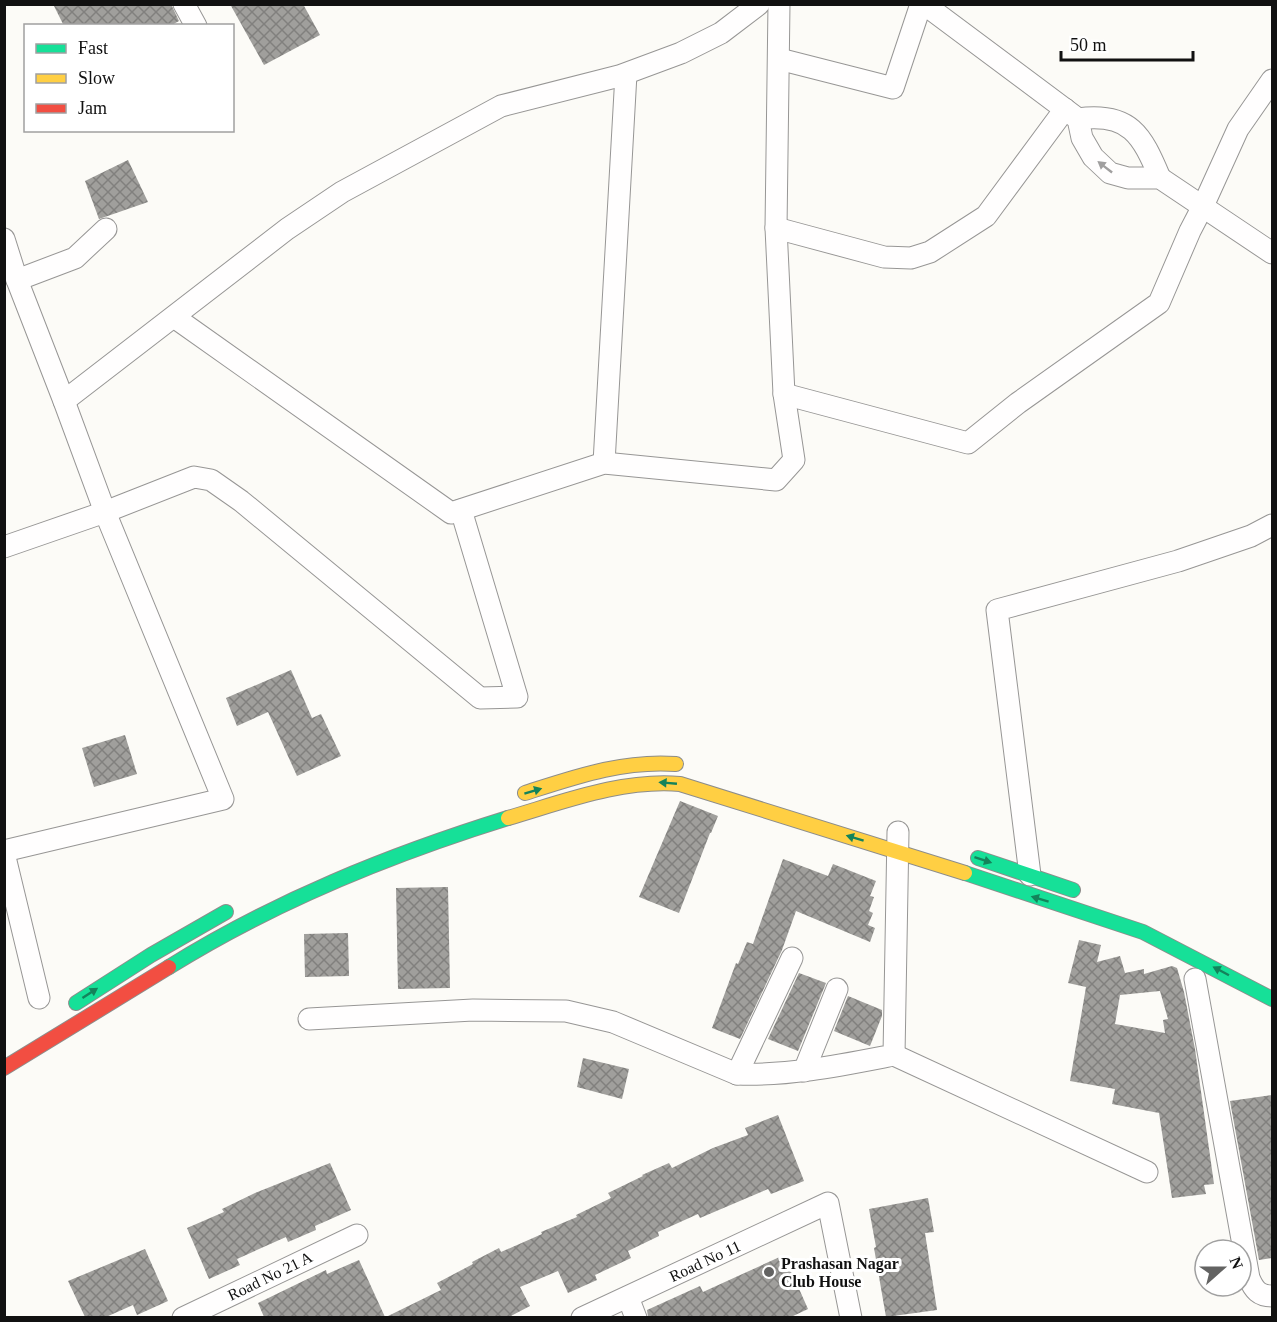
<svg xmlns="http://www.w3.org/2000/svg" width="1277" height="1322" font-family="Georgia,serif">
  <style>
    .building { fill: url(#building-cross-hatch); fill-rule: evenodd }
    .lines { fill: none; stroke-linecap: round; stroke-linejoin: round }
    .street-casing { stroke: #979695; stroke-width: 23 }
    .fast-casing { stroke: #8d8d8b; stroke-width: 16 }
    .slow-casing { stroke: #8d8d8b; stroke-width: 16 }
    .jam-casing { stroke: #8d8d8b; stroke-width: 16 }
    .street { stroke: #fffefe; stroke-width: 21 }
    .fast { stroke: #16e098; stroke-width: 14 }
    .slow { stroke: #ffcf43; stroke-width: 14 }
    .jam { stroke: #f24e42; stroke-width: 14 }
    .oneway { fill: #a09f9f }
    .oneway2 { fill: #14835b }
    .poi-dot { fill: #636362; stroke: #fff; stroke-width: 2 }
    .labels { text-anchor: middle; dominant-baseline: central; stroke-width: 6; stroke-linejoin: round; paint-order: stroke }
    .street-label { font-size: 16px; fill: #111; stroke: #fff }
    .poi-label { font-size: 16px; font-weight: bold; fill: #111; stroke: #fff; text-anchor: start }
  </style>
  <defs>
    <pattern id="building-cross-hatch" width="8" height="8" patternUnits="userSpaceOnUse" patternTransform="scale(1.5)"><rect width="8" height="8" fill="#a09f9c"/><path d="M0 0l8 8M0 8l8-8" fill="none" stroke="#81807e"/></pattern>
  </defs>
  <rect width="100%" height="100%" fill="#fcfbf7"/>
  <!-- building -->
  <g class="building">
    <path d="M 53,4 L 171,4 L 179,21 L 170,26 L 64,26 Z"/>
    <path d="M 230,4 L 303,4 L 320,35 L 264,65 Z"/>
    <path d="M 128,160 L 148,202 L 99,219 L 85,181 Z"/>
    <path d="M 291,670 L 312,718 L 321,714 L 341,756 L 297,776 L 268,712 L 237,726 L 226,698 Z"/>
    <path d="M 125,735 L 137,774 L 94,787 L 82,748 Z"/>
    <path d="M 680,801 L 718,816 L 711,833 L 710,833 L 679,913 L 639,897 Z"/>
    <path d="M 783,859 L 828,876 L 833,864 L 876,881 L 870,896 L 874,897 L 869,911 L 873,913 L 868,925 L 875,928 L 870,942 L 796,911 L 782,950 L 740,1039 L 712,1028 L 736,963 L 738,964 L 747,942 L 753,944 Z"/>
    <path d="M 448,887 L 450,988 L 398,989 L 396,888 Z"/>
    <path d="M 348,933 L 349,976 L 305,977 L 304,934 Z"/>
    <path d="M 1079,940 L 1101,945 L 1097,962 L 1120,956 L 1125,973 L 1144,969 L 1144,974 L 1172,966 L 1177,968 L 1184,992 L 1195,1049 L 1214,1184 L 1204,1185 L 1206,1194 L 1172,1198 L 1159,1113 L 1112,1104 L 1115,1089 L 1070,1081 L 1086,987 L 1068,983 ZM 1160,991 L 1168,1019 L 1163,1020 L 1165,1033 L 1115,1024 L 1120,995 Z"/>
    <path d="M 799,973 L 826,983 L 798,1051 L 768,1039 Z"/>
    <path d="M 848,996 L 882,1010 L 882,1016 L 870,1046 L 834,1031 Z"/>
    <path d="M 583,1058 L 629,1069 L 622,1099 L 577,1087 Z"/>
    <path d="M 1272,1095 L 1272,1258 L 1259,1260 L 1230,1101 Z"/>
    <path d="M 778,1115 L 804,1181 L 771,1194 L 768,1189 L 700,1218 L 698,1214 L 658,1232 L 659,1236 L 628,1251 L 631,1258 L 595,1275 L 597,1280 L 568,1293 L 558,1271 L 520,1287 L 530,1306 L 509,1317 L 386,1317 L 441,1290 L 437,1283 L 473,1264 L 472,1262 L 499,1248 L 501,1252 L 542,1234 L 541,1232 L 577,1217 L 576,1215 L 611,1198 L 608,1193 L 643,1176 L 642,1175 L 669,1163 L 672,1168 L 713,1148 L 748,1135 L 745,1128 Z"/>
    <path d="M 330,1163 L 351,1210 L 315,1226 L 316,1230 L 288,1242 L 286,1237 L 237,1259 L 240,1265 L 209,1279 L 187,1228 L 224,1212 L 222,1209 L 255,1193 Z"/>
    <path d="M 928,1198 L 934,1232 L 925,1233 L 937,1310 L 886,1317 L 874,1248 L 876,1247 L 869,1209 Z"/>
    <path d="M 145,1249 L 168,1301 L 137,1315 L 133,1305 L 106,1317 L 85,1317 L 68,1281 Z"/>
    <path d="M 784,1255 L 808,1309 L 791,1317 L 648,1317 L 647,1310 L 700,1286 L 703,1292 Z"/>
    <path d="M 359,1260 L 385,1317 L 264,1317 L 258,1303 L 326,1270 L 327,1274 Z"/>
  </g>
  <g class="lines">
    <!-- street casing -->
    <g class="street-casing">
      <g id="street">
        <path d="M 184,4 L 196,26"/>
        <path d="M 924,4 L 1078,119 L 1082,138 L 1093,157 L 1110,173 L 1128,178 L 1160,178 L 1272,253"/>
        <path d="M 779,59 L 893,88 L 921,4"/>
        <path d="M 1078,119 C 1130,112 1142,135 1160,178"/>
        <path d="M 776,228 L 884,257 L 911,258 L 930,252 L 986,216 L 1065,109"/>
        <path d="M 4,239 L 17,280 L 64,401 L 105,512 L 223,799 L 4,851"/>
        <path d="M 17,280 L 75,258 L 106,229"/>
        <path d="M 174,317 L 451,513 L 604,463 L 776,480 L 794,460 L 784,394 L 776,228 L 779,4"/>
        <path d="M 784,394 L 968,443 L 1018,403 L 1159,303 L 1190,231 L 1203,206 L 1238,129 L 1272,80"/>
        <path d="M 64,401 L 287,229 L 342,192 L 501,106 L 619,76 L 681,53 L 721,33 L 759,4"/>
        <path d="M 604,463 L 626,74"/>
        <path d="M 4,547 L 105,512 L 194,477 L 211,480 L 241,501 L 480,698 L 517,697 L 461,510"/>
        <path d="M 4,853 L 39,998"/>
        <path d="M 1030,875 L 997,610 L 1178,561 L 1251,536 L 1272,525"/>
        <path d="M 1195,979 L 1249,1278 C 1254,1290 1259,1296 1272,1296"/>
        <path d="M 309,1019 L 473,1010 L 566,1011 L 613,1022 L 737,1074 C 790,1076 842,1065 894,1055 L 898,832"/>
        <path d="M 894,1055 L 1147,1172"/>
        <path d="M 804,1071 L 837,989"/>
        <path d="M 737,1074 L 792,958"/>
        <path d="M 628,1297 L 636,1318"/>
        <path d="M 183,1318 L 357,1235"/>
        <path d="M 582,1318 L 828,1203 L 851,1318"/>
      </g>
    </g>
    <!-- fast casing -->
    <g class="fast-casing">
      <g id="fast">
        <path d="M 978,858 L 1073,890"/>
        <path d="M 965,873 L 1143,932 L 1272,999"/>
        <path d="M 169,967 C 275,901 389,855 508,818"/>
        <path d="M 76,1003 L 151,955 L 226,912"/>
      </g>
    </g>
    <!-- slow casing -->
    <g class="slow-casing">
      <g id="slow">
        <path d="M 525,793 C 575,777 623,760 676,764"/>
        <path d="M 508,818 C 563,802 622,779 680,784 L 965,873"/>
      </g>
    </g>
    <!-- jam casing -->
    <g class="jam-casing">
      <path id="jam" d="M 4,1068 L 169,967"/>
    </g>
    <!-- street -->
    <use href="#street" class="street"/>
    <!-- fast -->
    <use href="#fast" class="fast"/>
    <!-- slow -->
    <use href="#slow" class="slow"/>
    <!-- jam -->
    <use href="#jam" class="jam"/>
  </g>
  <!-- one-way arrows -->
  <defs><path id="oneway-solid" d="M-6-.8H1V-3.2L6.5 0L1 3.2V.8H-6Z" transform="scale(1.5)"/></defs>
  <use class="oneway" href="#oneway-solid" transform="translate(1105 167) rotate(-142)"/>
  <g class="oneway2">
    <use href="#oneway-solid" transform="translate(668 783) rotate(-175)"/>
    <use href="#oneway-solid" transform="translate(533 791) rotate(-17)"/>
    <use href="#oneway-solid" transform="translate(855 838) rotate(-163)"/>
    <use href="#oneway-solid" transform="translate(983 860) rotate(18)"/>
    <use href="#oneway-solid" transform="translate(1040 899) rotate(-163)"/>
    <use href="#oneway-solid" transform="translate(1221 971) rotate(-152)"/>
    <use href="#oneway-solid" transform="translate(90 993) rotate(-33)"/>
  </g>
  <!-- markers -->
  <circle class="poi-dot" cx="769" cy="1272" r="6"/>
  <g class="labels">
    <!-- street labels -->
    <g class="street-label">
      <text transform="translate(705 1261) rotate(-25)">Road No 11</text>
      <text transform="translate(270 1276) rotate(-26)">Road No 21 A</text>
    </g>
    <!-- poi labels -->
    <g class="poi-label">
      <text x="781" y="1263">Prashasan Nagar<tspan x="781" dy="18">Club House</tspan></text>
    </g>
  </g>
  <!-- border -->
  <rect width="1277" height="1322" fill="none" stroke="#111111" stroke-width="12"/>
  <!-- legend -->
  <rect x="24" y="24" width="210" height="108" fill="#ffffff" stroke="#a0a0a0" stroke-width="1.5"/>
  <rect x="36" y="44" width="30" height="9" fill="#16e098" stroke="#a0a0a0" stroke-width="1.5"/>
  <text x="78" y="54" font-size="18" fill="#111111">Fast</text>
  <rect x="36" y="74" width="30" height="9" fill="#ffcf43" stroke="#a0a0a0" stroke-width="1.5"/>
  <text x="78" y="84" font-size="18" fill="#111111">Slow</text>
  <rect x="36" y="104" width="30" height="9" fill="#f24e42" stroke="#a0a0a0" stroke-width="1.5"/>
  <text x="78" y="114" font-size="18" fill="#111111">Jam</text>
  <!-- north arrow -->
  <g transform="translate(1223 1268) rotate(69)"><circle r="28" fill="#ffffff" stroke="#a0a0a0" stroke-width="1.5"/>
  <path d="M0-4.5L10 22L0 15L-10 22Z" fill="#636362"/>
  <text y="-9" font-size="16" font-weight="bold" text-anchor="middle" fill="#111111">N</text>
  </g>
  <!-- scale -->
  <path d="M1061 51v9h132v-9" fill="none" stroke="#111111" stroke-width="3"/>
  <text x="1070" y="51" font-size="18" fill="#111111" stroke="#ffffff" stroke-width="4.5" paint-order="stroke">50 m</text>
</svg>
